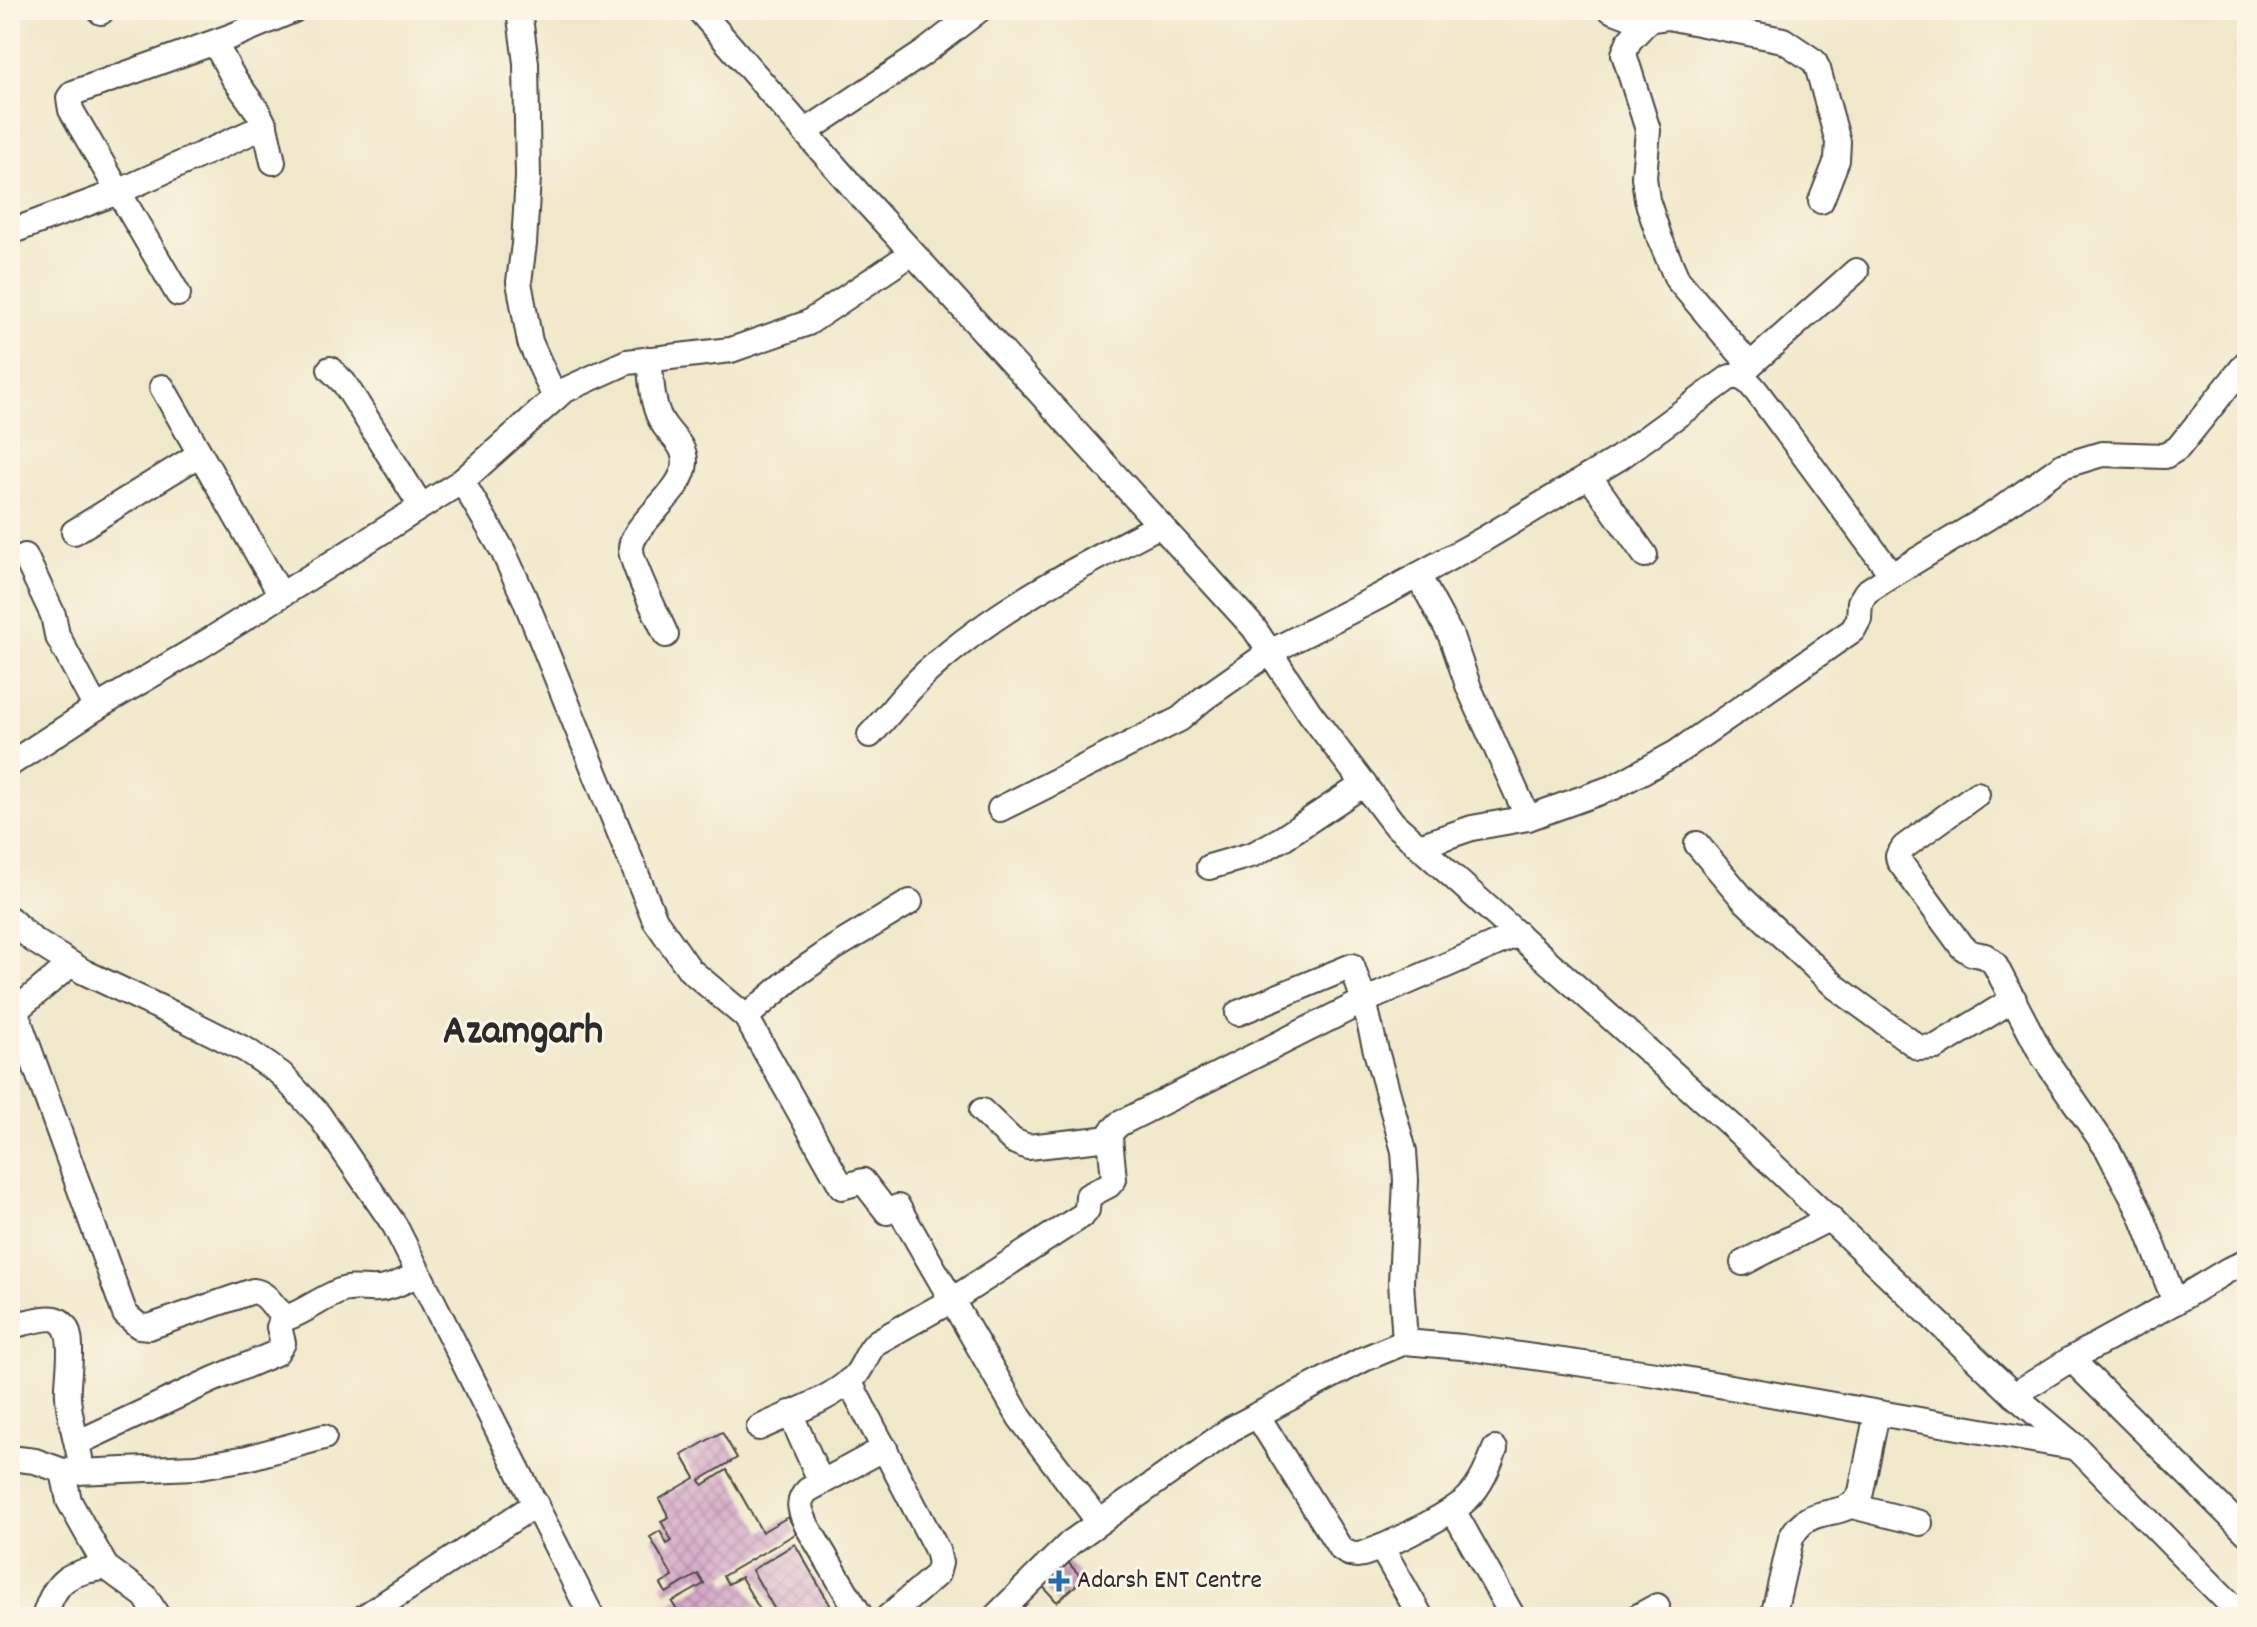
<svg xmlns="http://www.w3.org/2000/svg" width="2257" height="1627" font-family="Dekko,sans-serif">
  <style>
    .building { fill: url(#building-cross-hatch) }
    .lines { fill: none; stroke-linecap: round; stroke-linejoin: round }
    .minor-casing { stroke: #494743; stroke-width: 28 }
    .minor { stroke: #fff; stroke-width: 24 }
    .poi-dot { fill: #1f6fb2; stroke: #fcf5e5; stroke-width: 3 }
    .labels { text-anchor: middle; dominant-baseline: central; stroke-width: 6; stroke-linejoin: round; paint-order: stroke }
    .poi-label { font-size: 26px; fill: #2b2b2b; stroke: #fcf5e5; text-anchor: start }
    .town-label { font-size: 42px; font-weight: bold; fill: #2b2b2b; stroke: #fcf5e5 }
  </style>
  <defs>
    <pattern id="building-cross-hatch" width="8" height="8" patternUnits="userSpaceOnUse" patternTransform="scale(2)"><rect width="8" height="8" fill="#d2a4c6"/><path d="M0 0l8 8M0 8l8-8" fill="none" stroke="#ab86a1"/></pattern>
  </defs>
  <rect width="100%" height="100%" fill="#fcf5e5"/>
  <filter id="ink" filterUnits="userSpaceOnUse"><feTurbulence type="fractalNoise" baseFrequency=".0125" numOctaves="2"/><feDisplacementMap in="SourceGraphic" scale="16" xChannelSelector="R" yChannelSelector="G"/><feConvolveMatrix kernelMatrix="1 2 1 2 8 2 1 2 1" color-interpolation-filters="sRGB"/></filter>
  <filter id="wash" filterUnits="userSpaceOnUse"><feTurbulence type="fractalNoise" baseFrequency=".006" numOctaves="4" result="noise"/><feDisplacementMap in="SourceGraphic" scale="32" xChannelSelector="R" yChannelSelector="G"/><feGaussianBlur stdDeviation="1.8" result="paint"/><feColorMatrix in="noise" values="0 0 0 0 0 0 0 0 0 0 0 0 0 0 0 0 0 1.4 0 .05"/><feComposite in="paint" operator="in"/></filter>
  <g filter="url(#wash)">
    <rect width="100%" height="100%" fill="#f0e8cb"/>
    <g id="blocks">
      <!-- building -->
      <g class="building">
        <path d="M 722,1432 L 737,1458 L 700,1480 L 703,1485 L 727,1470 L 762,1532 L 788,1517 L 797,1533 L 723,1576 L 728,1584 L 741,1577 L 764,1617 L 674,1617 L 679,1614 L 672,1602 L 704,1584 L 698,1574 L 666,1593 L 661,1584 L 673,1577 L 650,1537 L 660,1531 L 667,1544 L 672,1541 L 661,1521 L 669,1517 L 659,1499 L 695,1478 L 682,1455 Z"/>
        <path d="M 795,1544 L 837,1617 L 779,1617 L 752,1570 Z"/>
        <path d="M 1064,1558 L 1083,1579 L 1057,1602 L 1039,1582 Z"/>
      </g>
    </g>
  </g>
  <g filter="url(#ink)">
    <use href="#blocks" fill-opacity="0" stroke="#494743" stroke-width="2"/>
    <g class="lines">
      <!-- minor casing -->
      <g class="minor-casing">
        <g id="minor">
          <path d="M 100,10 L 101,12"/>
          <path d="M 519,10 L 526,63 L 528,177 L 524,244 L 519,282 L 530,342 L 555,398"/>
          <path d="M 699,10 L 858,193 L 1254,628 L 1310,713 L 1393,823 L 1732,1126 L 2014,1395 L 2077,1448 L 2243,1617"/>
          <path d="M 1611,10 L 1646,23"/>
          <path d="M 215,43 L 233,77 L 258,112 L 265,126 L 273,162"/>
          <path d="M 805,132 L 922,54 L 979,10"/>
          <path d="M 10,232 L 118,192 L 265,126"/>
          <path d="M 178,294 L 71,110 L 69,98 L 73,93 L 232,36 L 294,10"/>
          <path d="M 649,359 C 652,381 651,407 664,425 C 672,437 685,446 685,462 C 684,494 631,523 631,549 C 631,563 659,619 666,635"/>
          <path d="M 1750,365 L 1677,279 L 1660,239 L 1647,200 L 1644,177 L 1648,130 L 1624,54 L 1629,41 L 1646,23 L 1652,19 L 1668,17 L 1783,40 L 1814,61 L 1818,69 L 1838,142 L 1837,160 L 1821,201"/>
          <path d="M 330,369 L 344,383 L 355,400 L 421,506"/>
          <path d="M 1740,374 L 1856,271"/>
          <path d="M 162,387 L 281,595"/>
          <path d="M 1589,476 L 1645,555"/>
          <path d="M 462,481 L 503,551 L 524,597 L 655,920 L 690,970 L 746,1017 L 842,1187 L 863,1181 L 887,1212 L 898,1207 L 1020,1418 L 1099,1522"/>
          <path d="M 74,532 L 200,454"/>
          <path d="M 25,556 L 53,615 L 57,635 L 96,708"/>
          <path d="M 1418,575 L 1451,636 L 1469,688 L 1528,818"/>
          <path d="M 870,735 C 890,714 907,690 928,671 C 996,609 1079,567 1160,525"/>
          <path d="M 10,764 L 96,708 L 199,647 L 462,481 L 563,391 L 627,362 L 731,350 L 808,323 L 912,253"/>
          <path d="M 1977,794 L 1904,847 L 1898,856 L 1899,861 L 1962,947 L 1971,953 L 1985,956 L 1994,963 L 2042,1055 L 2108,1150 L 2141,1214 L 2175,1302"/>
          <path d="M 1000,809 L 1180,719 L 1203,699 L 1270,652 L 1380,596 L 1484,539 L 1619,458 L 1730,377 C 1743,375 1749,382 1757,392 L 1892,575"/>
          <path d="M 1697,844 L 1744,900 L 1836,987 L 1919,1048 L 1936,1047 L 2014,999"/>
          <path d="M 1419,846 L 1472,828 L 1528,818 L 1614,787 L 1676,753 L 1853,630 L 1859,619 L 1860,602 L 1866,592 L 1892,575 L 1992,515 L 2062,466 L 2102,454 L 2165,456 L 2178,448 L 2247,362"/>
          <path d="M 1209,867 L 1254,854 L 1283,838 L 1364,784"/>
          <path d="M 10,919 L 33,940 L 84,972 L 184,1019 L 246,1050 L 281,1074 L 319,1115 L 395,1226 L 592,1617"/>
          <path d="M 15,1010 L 125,1314 L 139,1326 L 149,1327 L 253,1291 C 271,1293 273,1313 289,1317 C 307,1310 322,1298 340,1291 C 353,1286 364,1290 377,1289 C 391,1289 407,1279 419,1274"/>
          <path d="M 1238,1013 L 1352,966 L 1364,1001 L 1376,1051 L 1404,1151 L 1406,1181 L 1401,1282 L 1405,1342"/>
          <path d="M 10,1015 L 71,964"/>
          <path d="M 746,1017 L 794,976 L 834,948 L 910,902"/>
          <path d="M 982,1111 L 1013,1141 L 1028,1147 L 1110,1138"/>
          <path d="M 1743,1263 L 1830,1218"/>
          <path d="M 10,1326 C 22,1324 49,1315 58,1320 C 79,1330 66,1377 68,1396 C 69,1417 76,1438 80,1458"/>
          <path d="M 2071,1359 L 2247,1533"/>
          <path d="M 849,1381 L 937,1550 L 940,1563 L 937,1574 L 888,1617"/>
          <path d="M 2014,1395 L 2071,1359 L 2175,1302 L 2228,1270 L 2247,1262"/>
          <path d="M 790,1413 L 821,1482"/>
          <path d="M 1257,1415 L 1340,1548 C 1345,1552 1350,1555 1357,1555 C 1373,1555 1456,1511 1468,1498 C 1482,1484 1488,1467 1495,1449"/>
          <path d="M 759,1428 C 788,1414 830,1400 853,1378 C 864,1368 866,1351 877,1342 L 952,1300 L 1083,1215 L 1087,1210 L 1088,1196 L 1109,1185 L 1114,1179 L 1110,1138 L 1111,1132 L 1119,1124 L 1364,1001 L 1518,934"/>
          <path d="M 77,1443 L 212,1380 L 276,1353 L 283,1343 L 279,1327 L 283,1316"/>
          <path d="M 10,1458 L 35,1461 L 63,1471 L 77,1472 L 195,1467 L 247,1458 L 324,1437"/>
          <path d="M 63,1471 L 69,1501 L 106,1567 L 145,1596 L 158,1617"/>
          <path d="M 1852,1506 L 1920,1523"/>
          <path d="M 1453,1510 L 1513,1617"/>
          <path d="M 1381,1547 L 1421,1617"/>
          <path d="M 44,1617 C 57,1577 68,1574 106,1567"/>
          <path d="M 364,1617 L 536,1504"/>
          <path d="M 861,1617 L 807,1526 C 801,1512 795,1502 808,1490 L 885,1448"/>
          <path d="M 995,1617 L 1070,1543 L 1231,1429 L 1364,1359 L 1405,1342 L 1462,1347 L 1656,1374 L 2073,1447"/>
          <path d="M 1637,1617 L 1657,1606"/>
          <path d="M 1773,1617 L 1791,1538 C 1811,1499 1845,1525 1861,1492 L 1877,1413"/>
        </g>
      </g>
      <!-- minor -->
      <use href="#minor" class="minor"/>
    </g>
  </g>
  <!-- markers -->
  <path class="poi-dot" d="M1055 1569h8v8h8v8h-8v8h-8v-8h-8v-8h8z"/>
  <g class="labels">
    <!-- poi labels -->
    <g class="poi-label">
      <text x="1077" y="1581">Adarsh ENT Centre</text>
    </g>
    <!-- town labels -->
    <g class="town-label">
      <text x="523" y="1034">Azamgarh</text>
    </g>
  </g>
  <!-- margin -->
  <rect width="2257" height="1627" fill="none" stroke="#fcf5e5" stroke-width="40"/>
</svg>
